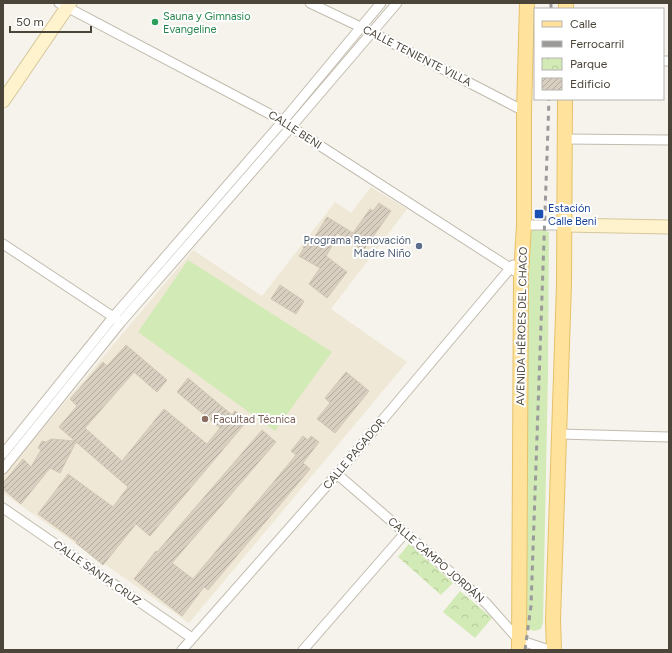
<svg xmlns="http://www.w3.org/2000/svg" width="672" height="653" font-family="Figtree,sans-serif">
  <style>
    .education { fill: #efe8d6 }
    .grass { fill: #d2eab5 }
    .park { fill: url(#park-crowns) }
    .building { fill: url(#building-hatch); stroke: #d3c7b4 }
    .lines { fill: none; stroke-linecap: round; stroke-linejoin: round }
    .street-casing { stroke: #c2bbae; stroke-width: 11 }
    .secondary-casing { stroke: #d6c79b; stroke-width: 15 }
    .primary-casing { stroke: #e6c16a; stroke-width: 16 }
    .street { stroke: #fff; stroke-width: 9 }
    .secondary { stroke: #fff3cd; stroke-width: 13 }
    .primary { stroke: #ffe39c; stroke-width: 14 }
    .rail { stroke: #9a9a9a; stroke-width: 3; stroke-dasharray: 5 5; stroke-linecap: butt }
    .leisure-dot { fill: #2e9e5b; stroke: #fff; stroke-width: 1.5 }
    .transit-dot { fill: #1a4fb4; stroke: #fff; stroke-width: 1.5 }
    .service-dot { fill: #5c6f8a; stroke: #fff; stroke-width: 1.5 }
    .education-dot { fill: #8d6e63; stroke: #fff; stroke-width: 1.5 }
    .labels { text-anchor: middle; dominant-baseline: central; stroke-width: 4; stroke-linejoin: round; paint-order: stroke }
    .leisure-label { font-size: 11px; fill: #27864d; stroke: #fff; text-anchor: start }
    .street-label { font-size: 11px; fill: #4b4439; stroke: #fff }
    .transit-label { font-size: 11px; fill: #164399; stroke: #fff; text-anchor: start }
    .service-label { font-size: 11px; fill: #4e5e75; stroke: #fff; text-anchor: end }
    .education-label { font-size: 11px; fill: #785e54; stroke: #fff; text-anchor: start }
  </style>
  <defs>
    <pattern id="park-crowns" width="20" height="18" patternUnits="userSpaceOnUse"><rect width="20" height="18" fill="#d2eab5"/><path d="M2 6a3 3 0 1 1 6 0M12 15a3 3 0 1 1 6 0" fill="none" stroke="#b6ca9c"/></pattern>
    <pattern id="building-hatch" width="6" height="6" patternUnits="userSpaceOnUse"><rect width="6" height="6" fill="#d8cfc1"/><path d="M-1 1l2-2M0 6l6-6M5 7l2-2" fill="none" stroke="#b1aa9e"/></pattern>
  </defs>
  <rect width="100%" height="100%" fill="#f6f3ec"/>
  <!-- education -->
  <path class="education" d="M 371,187 L 407,209 L 331,309 L 407,362 L 189,623 L 3,493 L 3,476 L 193,250 L 262,296 L 335,202 L 351,213 Z"/>
  <!-- grass -->
  <g class="grass">
    <path d="M 537,228 L 549,232 L 548,372 L 543,622 L 541,629 L 534,631 L 524,627 L 527,236 L 531,229 Z"/>
    <path d="M 188,260 L 332,352 L 275,431 L 138,332 Z"/>
  </g>
  <!-- park -->
  <g class="park">
    <path d="M 409,544 L 453,583 L 441,595 L 398,557 Z"/>
    <path d="M 460,591 L 492,618 L 475,638 L 443,612 Z"/>
  </g>
  <!-- building -->
  <g class="building">
    <path d="M 379,203 L 391,211 L 363,251 L 337,233 L 332,246 L 326,256 L 347,272 L 327,298 L 309,284 L 320,268 L 299,256 L 304,248 L 303,247 L 307,240 L 311,243 L 327,217 L 353,233 L 370,209 L 373,211 Z"/>
    <path d="M 280,285 L 304,301 L 296,314 L 271,299 Z"/>
    <path d="M 126,345 L 167,380 L 157,392 L 134,372 L 85,428 L 122,461 L 164,409 L 207,444 L 220,428 L 177,392 L 188,378 L 232,415 L 235,411 L 247,421 L 150,536 L 136,524 L 103,565 L 76,543 L 77,542 L 38,514 L 68,474 L 113,507 L 128,487 L 76,442 L 60,473 L 50,468 L 21,504 L 3,489 L 3,483 L 23,459 L 31,467 L 41,450 L 38,448 L 42,441 L 46,442 L 51,439 L 75,441 L 59,427 L 77,406 L 70,399 L 103,362 L 107,366 Z"/>
    <path d="M 346,372 L 369,391 L 335,433 L 317,419 L 330,403 L 325,398 Z"/>
    <path d="M 262,430 L 276,442 L 172,563 L 193,579 L 296,455 L 291,451 L 303,436 L 308,440 L 311,436 L 319,442 L 303,463 L 310,469 L 208,590 L 204,587 L 182,616 L 134,579 L 156,551 L 157,552 Z"/>
  </g>
  <g class="lines">
    <!-- street casing -->
    <g class="street-casing">
      <g id="street">
        <path d="M 59,3 L 283,121 L 291,127 L 521,275"/>
        <path d="M 310,3 L 371,32 L 524,111"/>
        <path d="M 663,61 L 669,61"/>
        <path d="M 565,139 L 669,140"/>
        <path d="M 524,225 L 565,225"/>
        <path d="M 3,244 L 118,320"/>
        <path d="M 559,434 L 669,437"/>
        <path d="M 3,454 L 114,316 L 283,121 L 381,3"/>
        <path d="M 3,469 L 121,322 L 291,127 L 397,3"/>
        <path d="M 337,474 L 486,603 L 519,640 L 549,650"/>
        <path d="M 3,508 L 192,638"/>
        <path d="M 182,650 L 337,474 L 513,265"/>
        <path d="M 303,650 L 405,533"/>
      </g>
    </g>
    <!-- secondary casing -->
    <g class="secondary-casing">
      <g id="secondary">
        <path d="M 3,101 L 70,3"/>
        <path d="M 565,225 L 669,227"/>
      </g>
    </g>
    <!-- primary casing -->
    <g class="primary-casing">
      <g id="primary">
        <path d="M 566,9 L 566,3"/>
        <path d="M 519,650 L 521,275 L 524,225 L 524,111 L 527,3"/>
        <path d="M 554,650 L 553,620 L 564,284 L 565,99"/>
      </g>
    </g>
    <!-- street -->
    <use href="#street" class="street"/>
    <!-- secondary -->
    <use href="#secondary" class="secondary"/>
    <!-- primary -->
    <use href="#primary" class="primary"/>
    <!-- rail -->
    <g class="rail">
      <path d="M 551,9 L 551,3"/>
      <path d="M 525,650 L 531,606 L 549,99"/>
    </g>
  </g>
  <!-- markers -->
  <circle class="leisure-dot" cx="155" cy="22" r="4"/>
  <rect class="transit-dot" x="534" y="209" width="10" height="10" rx="2"/>
  <circle class="service-dot" cx="419" cy="246" r="4"/>
  <circle class="education-dot" cx="205" cy="419" r="4"/>
  <g class="labels">
    <!-- leisure labels -->
    <g class="leisure-label">
      <text x="163" y="16">Sauna y Gimnasio<tspan x="163" dy="13">Evangeline</tspan></text>
    </g>
    <!-- street labels -->
    <g class="street-label">
      <text transform="translate(417 56) rotate(27)">CALLE TENIENTE VILLA</text>
      <text transform="translate(295 130) rotate(33)">CALLE BENI</text>
      <text transform="translate(522 326) rotate(-89)">AVENIDA HÉROES DEL CHACO</text>
      <text transform="translate(354 454) rotate(-50)">CALLE PAGADOR</text>
      <text transform="translate(436 560) rotate(41)">CALLE CAMPO JORDÁN</text>
      <text transform="translate(97 573) rotate(35)">CALLE SANTA CRUZ</text>
    </g>
    <!-- transit labels -->
    <g class="transit-label">
      <text x="548" y="208">Estación<tspan x="548" dy="13">Calle Beni</tspan></text>
    </g>
    <!-- service labels -->
    <g class="service-label">
      <text x="411" y="240">Programa Renovación<tspan x="411" dy="13">Madre Niño</tspan></text>
    </g>
    <!-- education labels -->
    <g class="education-label">
      <text x="213" y="419">Facultad Técnica</text>
    </g>
  </g>
  <!-- border -->
  <rect width="672" height="653" fill="none" stroke="#4b4439" stroke-width="8"/>
  <!-- legend -->
  <rect x="534" y="8" width="130" height="92" fill="#ffffff" stroke="#b7b4b0"/>
  <rect x="542" y="21" width="20" height="6" fill="#ffe39c" stroke="#b7b4b0"/>
  <text x="570" y="28" font-size="12" fill="#4b4439">Calle</text>
  <rect x="542" y="41" width="20" height="6" fill="#9a9a9a" stroke="#b7b4b0"/>
  <text x="570" y="48" font-size="12" fill="#4b4439">Ferrocarril</text>
  <rect x="542" y="58" width="20" height="12" fill="url(#park-crowns)" stroke="#b7b4b0"/>
  <text x="570" y="68" font-size="12" fill="#4b4439">Parque</text>
  <rect x="542" y="78" width="20" height="12" fill="url(#building-hatch)" stroke="#b7b4b0"/>
  <text x="570" y="88" font-size="12" fill="#4b4439">Edificio</text>
  <!-- scale -->
  <path d="M10 26v6h81v-6" fill="none" stroke="#4b4439" stroke-width="2"/>
  <text x="16" y="26" font-size="12" fill="#4b4439" stroke="#ffffff" stroke-width="3" paint-order="stroke">50 m</text>
</svg>
